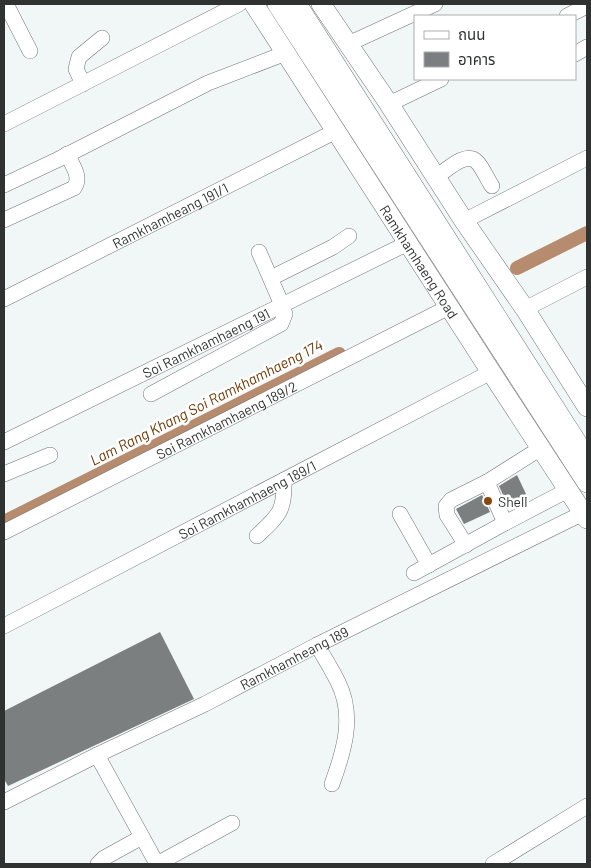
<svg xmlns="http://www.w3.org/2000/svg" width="591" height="868" font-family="Barlow,'Noto Sans Thai',sans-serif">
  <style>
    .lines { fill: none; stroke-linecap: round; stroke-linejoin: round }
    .canal { stroke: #b78c6e; stroke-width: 14 }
    .building { fill: #7b7f80 }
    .minor-casing { stroke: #717576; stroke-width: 16 }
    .major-casing { stroke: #717576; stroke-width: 20 }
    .minor { stroke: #fff; stroke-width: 15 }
    .major { stroke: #fff; stroke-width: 19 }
    .poi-dot { fill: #87470d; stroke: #fff; stroke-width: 2 }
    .labels { text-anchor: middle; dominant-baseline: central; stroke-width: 5; stroke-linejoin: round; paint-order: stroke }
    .street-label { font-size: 14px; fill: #303232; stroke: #fff }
    .poi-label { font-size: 14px; fill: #303232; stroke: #fff; text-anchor: start }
    .water-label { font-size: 15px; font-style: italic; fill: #6e3600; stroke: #fff }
  </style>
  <rect width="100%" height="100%" fill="#f1f6f7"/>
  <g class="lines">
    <!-- canal -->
    <g class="canal">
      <path d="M 517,268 L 587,233"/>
      <path d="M 4,522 L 339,354"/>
    </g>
  </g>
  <!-- building -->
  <g class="building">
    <path d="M 517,475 L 526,494 L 507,504 L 499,486 Z"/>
    <path d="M 482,495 L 490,512 L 464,524 L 456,509 Z"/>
    <path d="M 160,632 L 194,699 L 8,786 L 4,779 L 4,711 Z"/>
  </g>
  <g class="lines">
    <!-- minor casing -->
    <g class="minor-casing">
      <g id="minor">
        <path d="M 8,8 L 30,51"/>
        <path d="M 567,16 L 587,6"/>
        <path d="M 348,44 L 435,4"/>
        <path d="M 575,54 L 587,47"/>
        <path d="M 83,84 L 76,69 L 79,57 L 102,38"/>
        <path d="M 389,104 L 441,79"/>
        <path d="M 4,124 L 239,4"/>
        <path d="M 436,177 C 446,171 466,150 477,162 C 483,168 487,179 492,186"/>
        <path d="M 4,185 L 57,160 L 208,83 L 286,53"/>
        <path d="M 4,220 L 74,188 C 82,177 72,165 67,154"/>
        <path d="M 464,221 L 587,158"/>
        <path d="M 271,278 L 333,247 L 349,236"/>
        <path id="s1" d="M 4,299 L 336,131"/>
        <path d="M 525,309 L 587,277"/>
        <path d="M 151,394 L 281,324 L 285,314 L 282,305 L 259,252"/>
        <path id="s2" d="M 4,442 L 408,243"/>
        <path d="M 541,448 L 487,482 L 505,523 L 568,490"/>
        <path d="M 4,474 L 50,455"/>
        <path d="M 400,514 L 429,565"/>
        <path id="s3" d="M 4,532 L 449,307"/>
        <path d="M 257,536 C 278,516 285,512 284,480"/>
        <path d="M 466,545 L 447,515 L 446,506 L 451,500 L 487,482"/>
        <path d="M 414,573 L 505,523"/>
        <path id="s4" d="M 4,626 L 491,372"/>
        <path d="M 317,645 C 324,657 332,670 338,682 C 355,716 344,751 332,784"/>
        <path d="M 97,755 L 157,864"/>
        <path id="s5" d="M 4,802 L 97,755 L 205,704 L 317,645 L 583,513"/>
        <path d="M 98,864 L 104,858 L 142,837"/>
        <path d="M 157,864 L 232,823"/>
        <path d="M 493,864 L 587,806"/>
      </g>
    </g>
    <!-- major casing -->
    <g class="major-casing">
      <g id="major">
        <path id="s6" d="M 254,4 L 491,372 L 587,519"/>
        <path d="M 277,4 L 587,483"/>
        <path d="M 297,4 L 587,458"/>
        <path d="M 321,4 L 389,104 L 464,221 L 525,309 L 587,407"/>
      </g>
    </g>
    <!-- minor -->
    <use href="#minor" class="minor"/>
    <!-- major -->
    <use href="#major" class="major"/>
  </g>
  <!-- markers -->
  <circle class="poi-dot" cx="488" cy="501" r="5"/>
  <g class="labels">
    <!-- street labels -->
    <g class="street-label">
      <text stroke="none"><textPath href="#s1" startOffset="186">Ramkhamheang 191/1</textPath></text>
      <text stroke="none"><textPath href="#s6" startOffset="306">Ramkhamhaeng Road</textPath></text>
      <text stroke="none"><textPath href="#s2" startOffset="225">Soi Ramkhamhaeng 191</textPath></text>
      <text stroke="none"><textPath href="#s3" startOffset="249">Soi Ramkhamhaeng 189/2</textPath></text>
      <text stroke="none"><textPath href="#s4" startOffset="274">Soi Ramkhamhaeng 189/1</textPath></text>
      <text stroke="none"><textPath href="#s5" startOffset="324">Ramkhamheang 189</textPath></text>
    </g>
    <!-- poi labels -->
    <g class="poi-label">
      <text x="498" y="501">Shell</text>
    </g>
    <!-- water labels -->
    <g class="water-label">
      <text transform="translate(206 402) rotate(-27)">Lam Rang Khang Soi Ramkhamhaeng 174</text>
    </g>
  </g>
  <!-- border -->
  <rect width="591" height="868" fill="none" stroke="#303232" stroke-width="10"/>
  <!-- legend -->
  <rect x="414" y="15" width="162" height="65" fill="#ffffff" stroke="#acadad"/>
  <rect x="424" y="31" width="25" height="8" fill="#ffffff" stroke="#acadad"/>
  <text x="458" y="40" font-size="15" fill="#303232">ถนน</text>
  <rect x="424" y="52" width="25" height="15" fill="#7b7f80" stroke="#acadad"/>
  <text x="458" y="65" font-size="15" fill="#303232">อาคาร</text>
</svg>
